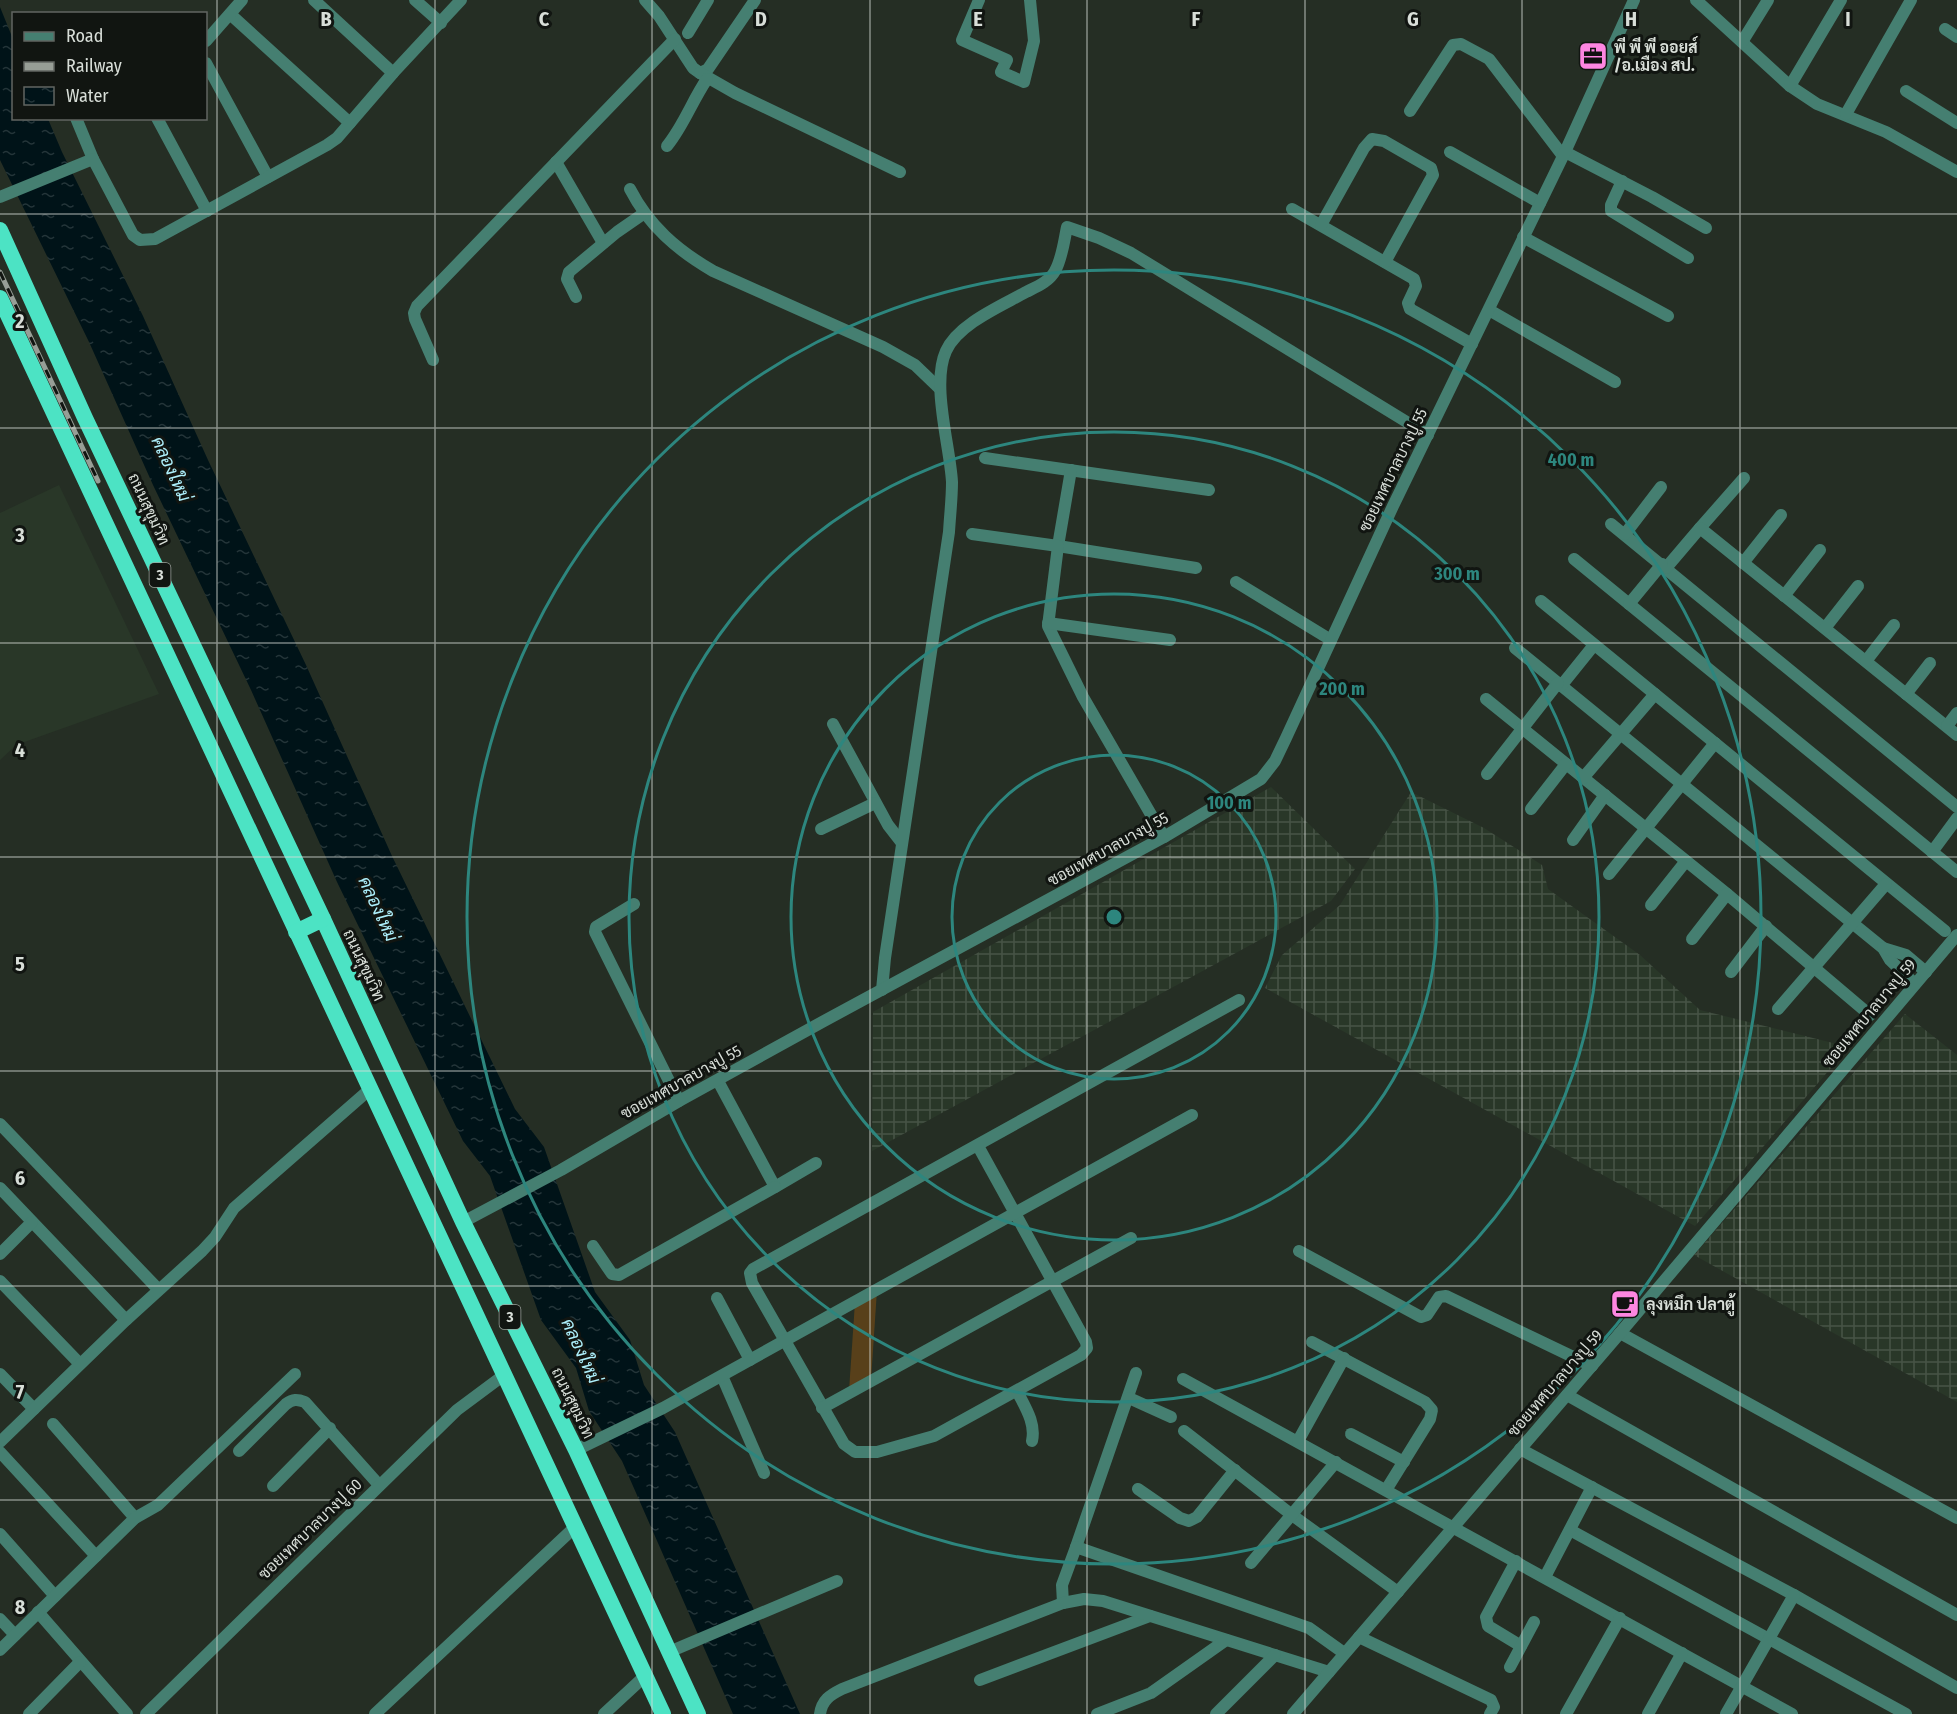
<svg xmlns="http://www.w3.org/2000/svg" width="1957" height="1714" font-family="'Fira Sans Condensed',Sarabun,sans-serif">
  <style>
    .built { fill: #293728 }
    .industrial { fill: url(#industrial-grid) }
    .green { fill: #58401a }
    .water { fill: url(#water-ripples) }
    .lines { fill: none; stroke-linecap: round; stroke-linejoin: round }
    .minor { stroke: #457f71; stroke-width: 12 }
    .tertiary { stroke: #457f71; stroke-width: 12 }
    .trunk { stroke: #4ce3c4; stroke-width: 16 }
    .rail-casing { stroke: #979e96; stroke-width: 5 }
    .rail { stroke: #111511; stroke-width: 3; stroke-dasharray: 9; stroke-linecap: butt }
    .grid { fill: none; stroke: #d8ded8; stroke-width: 1.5; stroke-opacity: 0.55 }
    .ring { fill: none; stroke: #2d867e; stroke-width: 3 }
    .labels { text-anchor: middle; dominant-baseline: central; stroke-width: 6; stroke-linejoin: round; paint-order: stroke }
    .shield { fill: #111511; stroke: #9ca29c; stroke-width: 1.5 }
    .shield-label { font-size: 15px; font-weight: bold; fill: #d8ded8 }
    .poi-label { font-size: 16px; font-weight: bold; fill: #d8ded8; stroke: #111511; text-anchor: start }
    .street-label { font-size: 16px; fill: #d8ded8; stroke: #111511 }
    .water-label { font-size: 18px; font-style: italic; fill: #aef0fc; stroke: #111511 }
    .grid-label { font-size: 20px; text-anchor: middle; font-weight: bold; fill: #d8ded8; stroke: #111511; stroke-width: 6; stroke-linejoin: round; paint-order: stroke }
    .centre { fill: #2d867e; stroke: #111511; stroke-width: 3 }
    .ring-label { font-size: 18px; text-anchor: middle; font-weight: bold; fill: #2d867e; stroke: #111511; stroke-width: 6; stroke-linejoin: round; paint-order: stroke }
  </style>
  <defs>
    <pattern id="industrial-grid" width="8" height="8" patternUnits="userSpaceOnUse" patternTransform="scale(1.5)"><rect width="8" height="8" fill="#293728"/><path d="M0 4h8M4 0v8" fill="none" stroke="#475446"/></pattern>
    <pattern id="water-ripples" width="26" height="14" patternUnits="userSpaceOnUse" patternTransform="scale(1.5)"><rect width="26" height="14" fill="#001318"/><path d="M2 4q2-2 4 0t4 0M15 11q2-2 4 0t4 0" fill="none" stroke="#243539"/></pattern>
  </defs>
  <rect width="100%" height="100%" fill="#252e24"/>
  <!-- built -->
  <path class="built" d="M 59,485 L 159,694 L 16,745 L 0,760 L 0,513 Z"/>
  <!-- industrial -->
  <g class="industrial">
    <path d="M 1271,787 L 1355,869 L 1331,901 L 872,1151 L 873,1012 Z"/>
    <path d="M 1411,792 L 1484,828 L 1542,865 L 1548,889 L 1640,955 L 1700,1010 L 1849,1047 L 1695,1226 L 1265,988 L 1282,955 L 1340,905 Z"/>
    <path d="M 1905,1014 L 1957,1055 L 1957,1402 L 1694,1255 Z"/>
  </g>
  <!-- green -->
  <path class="green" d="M 877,1290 L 871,1380 L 849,1391 L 855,1302 Z"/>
  <!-- water -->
  <path class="water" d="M 0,7 L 13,39 L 14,118 L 48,119 L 62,152 L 143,316 L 208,460 L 306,665 L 392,856 L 515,1109 L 544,1147 L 595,1292 L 630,1340 L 644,1385 L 675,1432 L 800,1714 L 733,1714 L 622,1461 L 589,1411 L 576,1368 L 541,1320 L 490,1176 L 463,1141 L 337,882 L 251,690 L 153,485 L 89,342 L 0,160 Z"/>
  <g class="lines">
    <!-- minor -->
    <g class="minor">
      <path d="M 314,0 L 393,73"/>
      <path d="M 415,0 L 441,23"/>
      <path d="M 645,0 L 659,16 L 693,68 L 700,73 L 708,69 L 755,0"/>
      <path d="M 979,0 L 962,40 L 1007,60 L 1001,72 L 1024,82 L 1034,41 L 1030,0"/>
      <path d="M 1696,0 L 1790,86 L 1817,104 L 1886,132 L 1957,172"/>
      <path d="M 230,14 L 350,123"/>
      <path d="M 1945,29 L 1957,37"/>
      <path d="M 688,33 L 708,0"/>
      <path d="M 206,41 L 242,0"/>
      <path d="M 1742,42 L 1768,0"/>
      <path d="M 206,63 L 268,177"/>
      <path d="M 700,73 L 735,93 L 900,172"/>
      <path d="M 1790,86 L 1841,0"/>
      <path d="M 1906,91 L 1957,123"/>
      <path d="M 1410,111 L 1453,45 L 1461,44 L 1489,59 L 1563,156"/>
      <path d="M 1846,114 L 1911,0"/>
      <path d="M 76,118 L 93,159"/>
      <path d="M 157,118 L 207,211"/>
      <path d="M 667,146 C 684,125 692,101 707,79"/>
      <path d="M 1450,152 L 1540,203"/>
      <path d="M 1565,152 L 1652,197 L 1706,228"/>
      <path d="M 556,162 L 603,243"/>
      <path d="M 1622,181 L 1611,205 L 1611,211 L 1688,258"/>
      <path d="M 630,189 C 649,226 677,250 713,271 L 883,347 L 915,365 L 940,389"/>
      <path d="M 0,197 L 93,159 L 133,235 L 140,240 L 155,239 L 327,145 L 337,138 L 393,73 L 461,0"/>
      <path d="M 1292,209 L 1414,279 L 1416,286 L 1408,303 L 1410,309 L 1472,344"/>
      <path d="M 1321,225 L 1364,148 L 1372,139 L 1384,141 L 1431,168 L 1433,175 L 1385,262"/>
      <path d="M 1523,237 L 1668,316"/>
      <path d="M 576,297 L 567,279 L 569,272 L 617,232 L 643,214"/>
      <path d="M 1489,310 L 1615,382"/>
      <path d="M 433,360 L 415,319 L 414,313 L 417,306 L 675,39"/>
      <path d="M 985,458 L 1209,490"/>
      <path d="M 1071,470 L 1058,546 L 1196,568"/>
      <path d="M 1611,524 L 1957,807"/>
      <path d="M 1700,528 L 1744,478"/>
      <path d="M 972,534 L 1058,546 L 1048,626 L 1083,697 L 1164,837"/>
      <path d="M 1625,534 L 1661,487"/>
      <path d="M 1574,559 L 1957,872"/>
      <path d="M 1743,563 L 1781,515"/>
      <path d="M 1666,568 L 1700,528 L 1957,735"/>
      <path d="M 1236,582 L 1331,640"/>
      <path d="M 1784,596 L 1820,550"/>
      <path d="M 1541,601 L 1945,931"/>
      <path d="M 1629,604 L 1662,564"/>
      <path d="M 1048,623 L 1170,640"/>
      <path d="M 1825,628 L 1858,586"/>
      <path d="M 1515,648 L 1883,948 L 1890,960 L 1915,984"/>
      <path d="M 1866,661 L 1894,625"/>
      <path d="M 1561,686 L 1594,645"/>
      <path d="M 1906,694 L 1930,663"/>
      <path d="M 1486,699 L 1727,894 L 1870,1015"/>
      <path d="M 833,724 L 888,825 L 902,843"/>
      <path d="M 1947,726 L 1957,713"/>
      <path d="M 1487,774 L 1558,683"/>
      <path d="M 1583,778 L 1655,694"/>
      <path d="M 1531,809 L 1566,764"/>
      <path d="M 821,829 L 875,803"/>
      <path d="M 1573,840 L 1605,795"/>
      <path d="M 1932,852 L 1957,818"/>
      <path d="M 1609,874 L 1715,743"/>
      <path d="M 634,904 L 596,927 L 595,932 L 679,1101"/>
      <path d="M 1651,905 L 1686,861"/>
      <path d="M 1692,939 L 1727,894"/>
      <path d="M 1883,948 L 1906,955 L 1926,972"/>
      <path d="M 1731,972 L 1766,926"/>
      <path d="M 882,990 L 885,958 L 949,532 C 950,515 952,499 952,482 C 950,446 931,384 946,351 C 958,324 1001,306 1026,292 C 1036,287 1049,282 1055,271 C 1062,259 1064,241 1067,227 L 1099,238 L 1131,253 L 1428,435"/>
      <path d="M 1778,1009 L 1886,884"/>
      <path d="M 718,1081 L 775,1187 L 816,1163"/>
      <path d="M 0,1124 L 158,1289"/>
      <path d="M 978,1146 L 1086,1342 L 1087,1348 L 1081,1355 L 934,1436 L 877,1452 L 855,1452 L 844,1444 L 752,1283 L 750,1273 L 753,1269 L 1239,1000"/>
      <path d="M 0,1188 L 126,1320"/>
      <path d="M 593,1246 L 612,1274 L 619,1275 L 775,1187"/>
      <path d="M 1299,1251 L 1421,1317 L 1427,1315 L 1439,1297 L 1446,1296 L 1592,1366"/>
      <path d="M 0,1254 L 32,1222"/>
      <path d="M 0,1281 L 80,1364"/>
      <path d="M 717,1298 L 750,1360"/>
      <path d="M 1620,1333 L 1957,1518"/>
      <path d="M 1312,1342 L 1425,1402 L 1432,1410 L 1430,1419 L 1386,1490"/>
      <path d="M 1136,1373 L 1076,1547 L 1309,1628 L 1344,1653"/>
      <path d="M 0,1374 L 34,1409"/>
      <path d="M 722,1376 L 764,1473"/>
      <path d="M 1183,1379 L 1792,1714"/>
      <path d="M 1017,1391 C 1025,1407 1036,1423 1032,1441"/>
      <path d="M 1567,1395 L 1957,1615"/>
      <path d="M 1129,1398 L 1171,1417"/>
      <path d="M 822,1408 L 1131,1238"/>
      <path d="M 53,1424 L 135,1518"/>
      <path d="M 1184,1431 L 1292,1515 L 1398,1592"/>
      <path d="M 1351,1434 L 1404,1462"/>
      <path d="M 1298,1441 L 1344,1358"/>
      <path d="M 0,1442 L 126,1320 L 202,1251 L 215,1237 L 234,1208 L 369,1090"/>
      <path d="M 1520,1449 L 1794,1595 L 1957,1688"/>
      <path d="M 576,1450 L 663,1408 L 1192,1115"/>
      <path d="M 239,1451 L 286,1404 C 293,1399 297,1399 305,1402 L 379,1485"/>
      <path d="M 0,1452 L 96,1556"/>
      <path d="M 273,1486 L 330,1428"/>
      <path d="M 1138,1489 L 1180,1518 L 1189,1521 L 1197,1517 L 1235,1470"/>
      <path d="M 1570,1530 L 1906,1714"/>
      <path d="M 0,1534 L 55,1596"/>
      <path d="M 1516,1561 L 1486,1617 L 1488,1626 L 1521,1646"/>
      <path d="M 1251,1563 L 1336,1462"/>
      <path d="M 1545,1577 L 1592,1487"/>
      <path d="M 1063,1603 L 1062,1585 L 1076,1547"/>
      <path d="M 38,1612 L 127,1714"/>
      <path d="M 0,1619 L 15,1635"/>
      <path d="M 1359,1637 L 1491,1700 L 1494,1707 L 1490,1714"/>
      <path d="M 0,1650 L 135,1518 L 158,1505 L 295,1374"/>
      <path d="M 669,1652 L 837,1581"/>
      <path d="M 1510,1667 L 1534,1622"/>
      <path d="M 980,1680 L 1150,1616"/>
      <path d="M 29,1714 L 80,1662"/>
      <path d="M 146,1714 L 457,1410 L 504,1375"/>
      <path d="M 375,1714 L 575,1527"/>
      <path d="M 604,1714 L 645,1676"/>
      <path d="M 820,1714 C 822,1700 830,1695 842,1689 L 1063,1603 L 1084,1599 L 1103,1601 L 1329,1672"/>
      <path d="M 1097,1714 L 1151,1693 L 1226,1640"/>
      <path d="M 1216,1714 L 1275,1655"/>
      <path d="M 1293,1714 L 1620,1333 L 1957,935"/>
      <path d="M 1566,1714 L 1620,1618"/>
      <path d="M 1648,1714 L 1682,1653"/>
      <path d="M 1726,1714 L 1794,1595"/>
    </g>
    <!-- tertiary -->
    <path class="tertiary" d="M 463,1222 L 561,1170 L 679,1101 L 824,1021 L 1164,837 L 1261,779 L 1275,761 L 1286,738 L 1393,506 L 1565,152 L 1634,0"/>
    <!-- trunk -->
    <g class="trunk">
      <path d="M 0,230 L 85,418 L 323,919 L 463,1222 L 576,1450 L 698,1714"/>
      <path d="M 0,298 L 663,1714"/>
      <path d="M 296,932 L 323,919"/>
    </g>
    <!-- rail casing -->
    <g class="rail-casing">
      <path id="rail" d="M 0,272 L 98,481"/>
    </g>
    <!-- rail -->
    <use href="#rail" class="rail"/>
  </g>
  <!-- grid -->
  <path class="grid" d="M 217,0 L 217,1714M 435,0 L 435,1714M 652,0 L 652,1714M 870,0 L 870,1714M 1087,0 L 1087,1714M 1305,0 L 1305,1714M 1522,0 L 1522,1714M 1740,0 L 1740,1714M 0,214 L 1957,214M 0,428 L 1957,428M 0,643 L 1957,643M 0,857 L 1957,857M 0,1071 L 1957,1071M 0,1286 L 1957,1286M 0,1500 L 1957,1500"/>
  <!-- distance rings -->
  <g class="ring">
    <circle cx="1114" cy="917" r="162"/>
    <circle cx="1114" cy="917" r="323"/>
    <circle cx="1114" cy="917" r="485"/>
    <circle cx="1114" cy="917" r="647"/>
  </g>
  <!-- icons -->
  <defs>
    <g id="office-square" transform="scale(1.5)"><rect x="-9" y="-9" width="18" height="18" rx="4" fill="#fd86e1" stroke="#111511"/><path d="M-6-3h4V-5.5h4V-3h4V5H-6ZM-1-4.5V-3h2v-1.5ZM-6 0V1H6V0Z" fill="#111"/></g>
    <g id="cafe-square" transform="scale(1.5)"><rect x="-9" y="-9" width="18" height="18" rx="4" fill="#fd86e1" stroke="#111511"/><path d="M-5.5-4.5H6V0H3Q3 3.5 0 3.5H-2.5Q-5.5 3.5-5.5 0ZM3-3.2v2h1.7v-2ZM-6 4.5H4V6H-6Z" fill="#111"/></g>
  </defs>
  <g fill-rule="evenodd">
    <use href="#office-square" x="1593" y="56"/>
    <use href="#cafe-square" x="1625" y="1304"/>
  </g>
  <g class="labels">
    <!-- shield labels -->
    <g class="shield">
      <rect x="149.5" y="563" width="21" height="24" rx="4.5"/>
      <rect x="499.5" y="1305" width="21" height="24" rx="4.5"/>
    </g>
    <g class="shield-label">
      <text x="160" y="575">3</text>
      <text x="510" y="1317">3</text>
    </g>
    <!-- poi labels -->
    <g class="poi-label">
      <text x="1614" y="47">พี พี พี ออยส์<tspan x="1614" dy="18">/อ.เมือง สป.</tspan></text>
      <text x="1646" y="1304">ลุงหมึก ปลาตู้</text>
    </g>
    <!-- street labels -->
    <g class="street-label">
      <text transform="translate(1393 470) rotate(-64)">ซอยเทศบาลบางปู 55</text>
      <text transform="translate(149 509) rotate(65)">ถนนสุขุมวิท</text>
      <text transform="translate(1108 849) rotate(-29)">ซอยเทศบาลบางปู 55</text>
      <text transform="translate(364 965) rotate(65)">ถนนสุขุมวิท</text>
      <text transform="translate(1869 1013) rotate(-50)">ซอยเทศบาลบางปู 59</text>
      <text transform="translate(681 1082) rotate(-29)">ซอยเทศบาลบางปู 55</text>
      <text transform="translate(1555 1383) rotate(-49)">ซอยเทศบาลบางปู 59</text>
      <text transform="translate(573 1403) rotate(64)">ถนนสุขุมวิท</text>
      <text transform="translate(310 1529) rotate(-44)">ซอยเทศบาลบางปู 60</text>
    </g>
    <!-- water labels -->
    <g class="water-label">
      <text transform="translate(171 469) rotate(65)">คลองใหม่</text>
      <text transform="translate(378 909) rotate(65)">คลองใหม่</text>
      <text transform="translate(581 1351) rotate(65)">คลองใหม่</text>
    </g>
  </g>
  <g class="grid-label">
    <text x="326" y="26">B</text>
    <text x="544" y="26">C</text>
    <text x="761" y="26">D</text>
    <text x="978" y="26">E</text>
    <text x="1196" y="26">F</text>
    <text x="1413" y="26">G</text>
    <text x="1631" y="26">H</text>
    <text x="1848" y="26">I</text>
    <text x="20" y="328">2</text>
    <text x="20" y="542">3</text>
    <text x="20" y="757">4</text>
    <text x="20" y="971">5</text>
    <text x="20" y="1185">6</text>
    <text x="20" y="1399">7</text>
    <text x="20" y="1614">8</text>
  </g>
  <circle cx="1114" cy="917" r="9" class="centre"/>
  <g class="ring-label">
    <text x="1571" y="466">400 m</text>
    <text x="1457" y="580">300 m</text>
    <text x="1342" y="695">200 m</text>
    <text x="1229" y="809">100 m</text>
  </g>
  <!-- legend -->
  <rect x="12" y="12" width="195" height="108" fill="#111511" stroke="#616561" stroke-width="1.5"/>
  <rect x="24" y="32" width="30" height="9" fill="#457f71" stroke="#616561" stroke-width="1.5"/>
  <text x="66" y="42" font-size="18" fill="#d8ded8">Road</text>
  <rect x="24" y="62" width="30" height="9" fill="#979e96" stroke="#616561" stroke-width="1.5"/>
  <text x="66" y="72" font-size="18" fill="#d8ded8">Railway</text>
  <rect x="24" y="87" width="30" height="18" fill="url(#water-ripples)" stroke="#616561" stroke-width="1.5"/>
  <text x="66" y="102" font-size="18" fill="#d8ded8">Water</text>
</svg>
